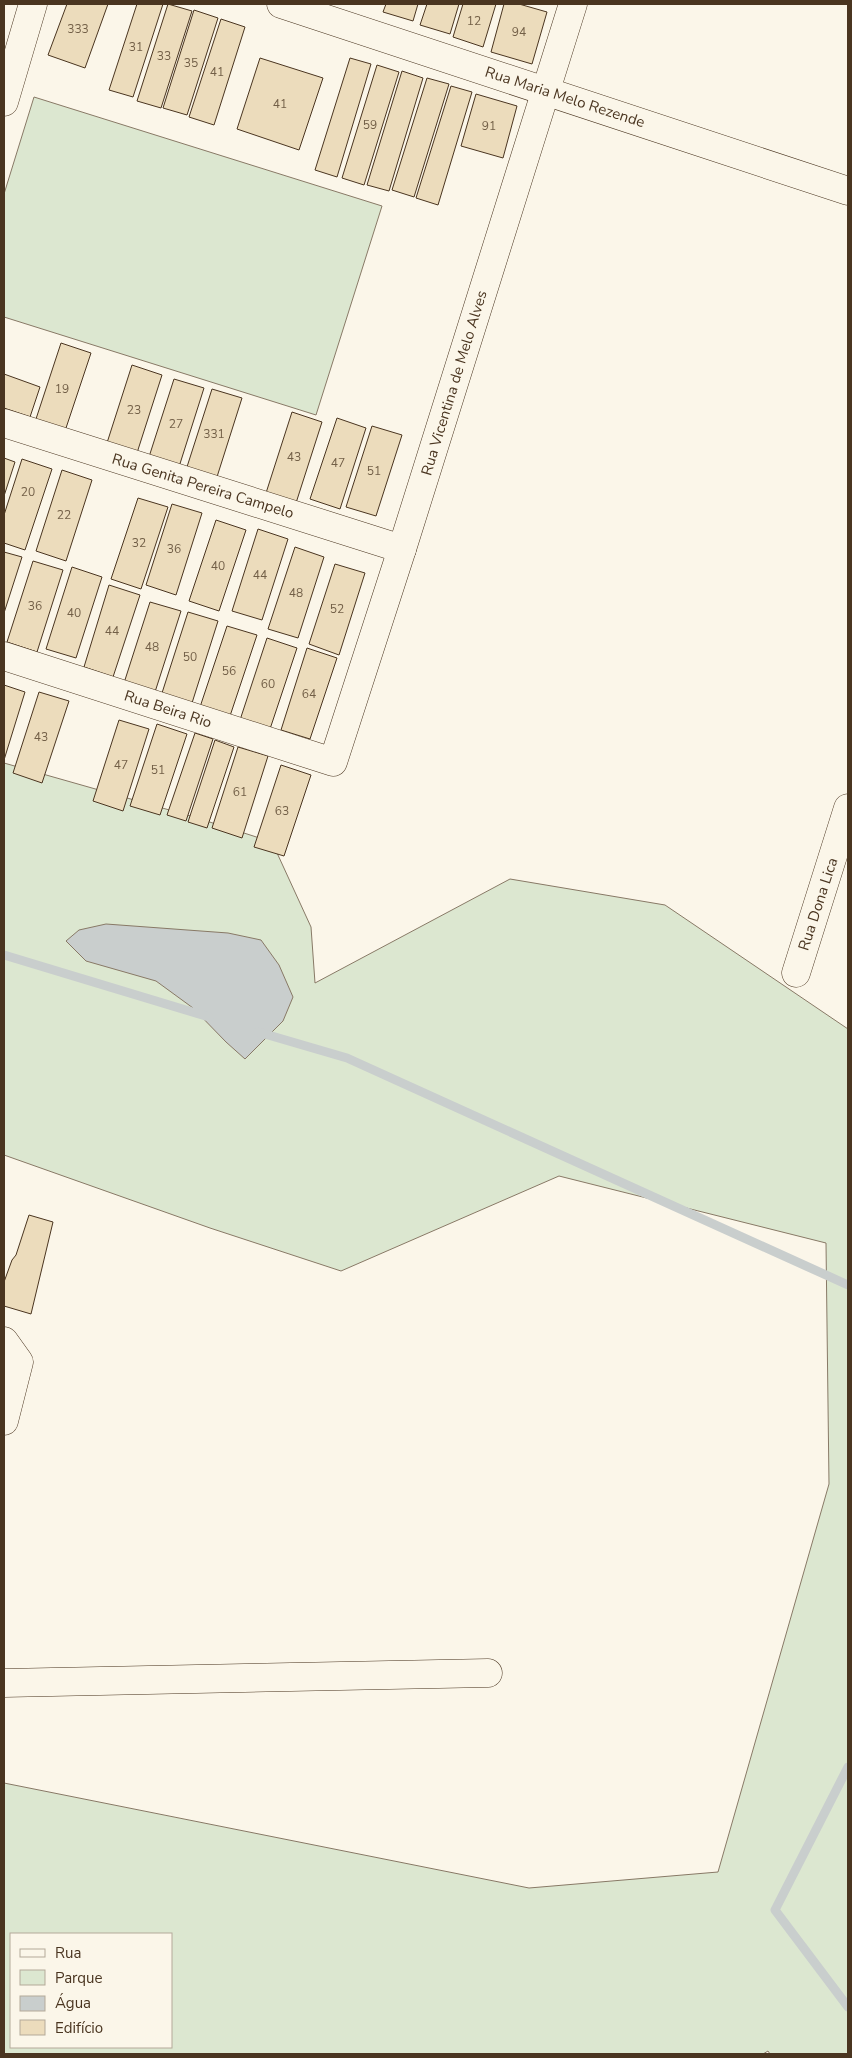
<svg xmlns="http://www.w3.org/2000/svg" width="852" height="2058" font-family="'Nunito Sans',sans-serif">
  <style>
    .green { fill: #dce7d0; stroke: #887966; fill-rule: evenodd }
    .water { fill: #c9cecd; stroke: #887966 }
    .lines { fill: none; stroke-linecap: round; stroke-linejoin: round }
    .stream { stroke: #c9cecd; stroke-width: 9 }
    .building { fill: #ecdcbc; stroke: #4a3520 }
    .minor-casing { stroke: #4a3520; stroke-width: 29 }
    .minor { stroke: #fbf6e9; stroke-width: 28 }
    .labels { text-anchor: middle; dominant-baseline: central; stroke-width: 4; stroke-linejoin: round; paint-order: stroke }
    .number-label { font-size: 12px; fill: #725f47 }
    .street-label { font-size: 15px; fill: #4a3520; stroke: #fbf6e9 }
  </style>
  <rect width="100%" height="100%" fill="#fbf6e9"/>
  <!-- green -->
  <g class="green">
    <path d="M 34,97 L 382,206 L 316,415 L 4,317 L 4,194 Z"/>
    <path d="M 4,763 L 194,817 L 272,842 L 311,927 L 315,983 L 510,879 L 665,905 L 848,1029 L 848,2054 L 770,2054 L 768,2051 L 763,2054 L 4,2054 L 4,1783 L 529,1888 L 718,1872 L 829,1484 L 826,1243 L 559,1176 L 341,1271 L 210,1228 L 4,1155 ZM 11,1934 L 171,1934 L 171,2047 L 11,2047 Z"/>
  </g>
  <!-- water -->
  <path class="water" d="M 106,924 L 228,933 L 261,940 L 279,965 L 293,997 L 283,1021 L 245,1059 L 226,1042 L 193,1008 L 156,981 L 86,961 L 66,941 L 79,930 Z"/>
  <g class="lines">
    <!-- stream -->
    <g class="stream">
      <path d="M 4,955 L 209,1017"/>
      <path d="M 258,1032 L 347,1058 L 848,1285"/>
      <path d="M 848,1767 L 775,1910 L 848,2007"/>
    </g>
  </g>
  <!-- building -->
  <g class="building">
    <path d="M 67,4 L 108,4 L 85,68 L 48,55 Z"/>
    <path d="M 137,4 L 163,4 L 133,97 L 109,90 Z"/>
    <path d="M 168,4 L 192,11 L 161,108 L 137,101 Z"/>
    <path d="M 386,4 L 418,4 L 413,21 L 383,12 Z"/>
    <path d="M 427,4 L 459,4 L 450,34 L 420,25 Z"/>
    <path d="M 463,4 L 496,4 L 483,47 L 453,37 Z"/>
    <path d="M 504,4 L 519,4 L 547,12 L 532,64 L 491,52 Z"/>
    <path d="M 194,10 L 218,18 L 187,115 L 163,108 Z"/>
    <path d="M 221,19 L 245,27 L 214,125 L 189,117 Z"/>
    <path d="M 260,58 L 323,78 L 299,150 L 237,129 Z"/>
    <path d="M 350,58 L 371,64 L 337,177 L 315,170 Z"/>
    <path d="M 377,65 L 399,72 L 364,185 L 342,178 Z"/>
    <path d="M 402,71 L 423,78 L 389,191 L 367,185 Z"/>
    <path d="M 427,78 L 449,84 L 414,197 L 392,190 Z"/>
    <path d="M 451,86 L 472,92 L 438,205 L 416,198 Z"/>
    <path d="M 476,94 L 517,106 L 503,158 L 461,146 Z"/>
    <path d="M 61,343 L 91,353 L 64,434 L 34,425 Z"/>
    <path d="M 132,365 L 162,375 L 136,456 L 106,446 Z"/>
    <path d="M 4,374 L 40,387 L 30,417 L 4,408 Z"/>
    <path d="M 174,379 L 204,388 L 178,470 L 148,460 Z"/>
    <path d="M 212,389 L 242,398 L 216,480 L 186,470 Z"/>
    <path d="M 292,412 L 322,422 L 296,503 L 266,493 Z"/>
    <path d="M 337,418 L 366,428 L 340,509 L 310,499 Z"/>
    <path d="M 372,426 L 402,435 L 376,516 L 346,507 Z"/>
    <path d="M 4,458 L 15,462 L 4,496 Z"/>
    <path d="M 22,459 L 52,469 L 25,550 L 4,543 L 4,515 Z"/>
    <path d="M 62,470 L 92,480 L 66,561 L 36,551 Z"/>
    <path d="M 138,498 L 168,507 L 141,589 L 111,579 Z"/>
    <path d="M 172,504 L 202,513 L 176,595 L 146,585 Z"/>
    <path d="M 216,520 L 246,530 L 219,611 L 189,601 Z"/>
    <path d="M 258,529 L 288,539 L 262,620 L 232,611 Z"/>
    <path d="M 295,547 L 324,557 L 298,638 L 268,629 Z"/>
    <path d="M 4,552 L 22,557 L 4,613 Z"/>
    <path d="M 33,561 L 63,570 L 37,652 L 7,642 Z"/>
    <path d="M 335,564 L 365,573 L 339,655 L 309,644 Z"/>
    <path d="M 72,567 L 102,577 L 76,658 L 46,649 Z"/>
    <path d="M 109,585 L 140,595 L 113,677 L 84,667 Z"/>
    <path d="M 150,602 L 181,611 L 155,692 L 124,683 Z"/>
    <path d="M 188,612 L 218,621 L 192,703 L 162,693 Z"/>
    <path d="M 227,626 L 257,635 L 230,716 L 200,707 Z"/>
    <path d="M 267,638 L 297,648 L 270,729 L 240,720 Z"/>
    <path d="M 307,648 L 337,658 L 310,739 L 281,730 Z"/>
    <path d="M 4,685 L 25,692 L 4,760 Z"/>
    <path d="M 39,692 L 69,701 L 42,783 L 13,773 Z"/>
    <path d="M 119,720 L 149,729 L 123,811 L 93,801 Z"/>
    <path d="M 157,724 L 187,734 L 160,815 L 130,806 Z"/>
    <path d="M 195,733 L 213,739 L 186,821 L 167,815 Z"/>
    <path d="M 215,740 L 234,747 L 207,828 L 188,822 Z"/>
    <path d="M 238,747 L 268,756 L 242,838 L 212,828 Z"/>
    <path d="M 281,765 L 311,775 L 284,856 L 254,847 Z"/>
    <path d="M 29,1215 L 53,1222 L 31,1314 L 4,1306 L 4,1282 L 12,1260 L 16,1255 Z"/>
  </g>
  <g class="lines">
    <!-- minor casing -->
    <g class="minor-casing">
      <g id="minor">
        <path d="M 281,4 L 848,191"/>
        <path d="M 4,102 L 33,4"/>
        <path d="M 4,423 L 402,549"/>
        <path d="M 4,656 L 333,762 L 402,549 L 573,4"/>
        <path d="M 796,973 L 848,808"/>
        <path d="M 4,1341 L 19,1362 L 4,1421"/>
        <path d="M 4,1683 L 488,1673"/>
      </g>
    </g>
    <!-- minor -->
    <use href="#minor" class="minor"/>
  </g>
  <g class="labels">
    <!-- number labels -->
    <g class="number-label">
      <text x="474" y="21">12</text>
      <text x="78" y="29">333</text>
      <text x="519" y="32">94</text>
      <text x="136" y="47">31</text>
      <text x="164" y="56">33</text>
      <text x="191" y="63">35</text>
      <text x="217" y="72">41</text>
      <text x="280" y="104">41</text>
      <text x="370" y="125">59</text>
      <text x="489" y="126">91</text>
      <text x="62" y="389">19</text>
      <text x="134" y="410">23</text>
      <text x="176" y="424">27</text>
      <text x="214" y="434">331</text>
      <text x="294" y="457">43</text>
      <text x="338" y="463">47</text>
      <text x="374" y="471">51</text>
      <text x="28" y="492">20</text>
      <text x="64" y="515">22</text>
      <text x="139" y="543">32</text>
      <text x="174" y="549">36</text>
      <text x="218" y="566">40</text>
      <text x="260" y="575">44</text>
      <text x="296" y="593">48</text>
      <text x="35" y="606">36</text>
      <text x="337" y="609">52</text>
      <text x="74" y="613">40</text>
      <text x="112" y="631">44</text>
      <text x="152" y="647">48</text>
      <text x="190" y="657">50</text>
      <text x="229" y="671">56</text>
      <text x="268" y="684">60</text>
      <text x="309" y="694">64</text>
      <text x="41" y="737">43</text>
      <text x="121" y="765">47</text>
      <text x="158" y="770">51</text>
      <text x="240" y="792">61</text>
      <text x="282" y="811">63</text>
    </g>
    <!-- street labels -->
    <g class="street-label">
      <text transform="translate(565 97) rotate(18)">Rua Maria Melo Rezende</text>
      <text transform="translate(454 383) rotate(-73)">Rua Vicentina de Melo Alves</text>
      <text transform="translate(203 486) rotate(17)">Rua Genita Pereira Campelo</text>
      <text transform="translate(168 709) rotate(18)">Rua Beira Rio</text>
      <text transform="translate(818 904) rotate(-72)">Rua Dona Lica</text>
    </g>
  </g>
  <!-- border -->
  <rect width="852" height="2058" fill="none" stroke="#4a3520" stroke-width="10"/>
  <!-- legend -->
  <rect x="10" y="1933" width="162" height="115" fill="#fbf6e9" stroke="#b4a999"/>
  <rect x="20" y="1949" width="25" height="8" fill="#fbf6e9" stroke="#b4a999"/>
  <text x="55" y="1958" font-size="15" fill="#4a3520">Rua</text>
  <rect x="20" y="1970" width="25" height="15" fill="#dce7d0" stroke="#b4a999"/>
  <text x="55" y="1983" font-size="15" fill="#4a3520">Parque</text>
  <rect x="20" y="1996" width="25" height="15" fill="#c9cecd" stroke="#b4a999"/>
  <text x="55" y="2008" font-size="15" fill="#4a3520">Água</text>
  <rect x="20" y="2020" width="25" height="15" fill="#ecdcbc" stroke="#b4a999"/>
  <text x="55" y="2033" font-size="15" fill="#4a3520">Edifício</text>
</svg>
